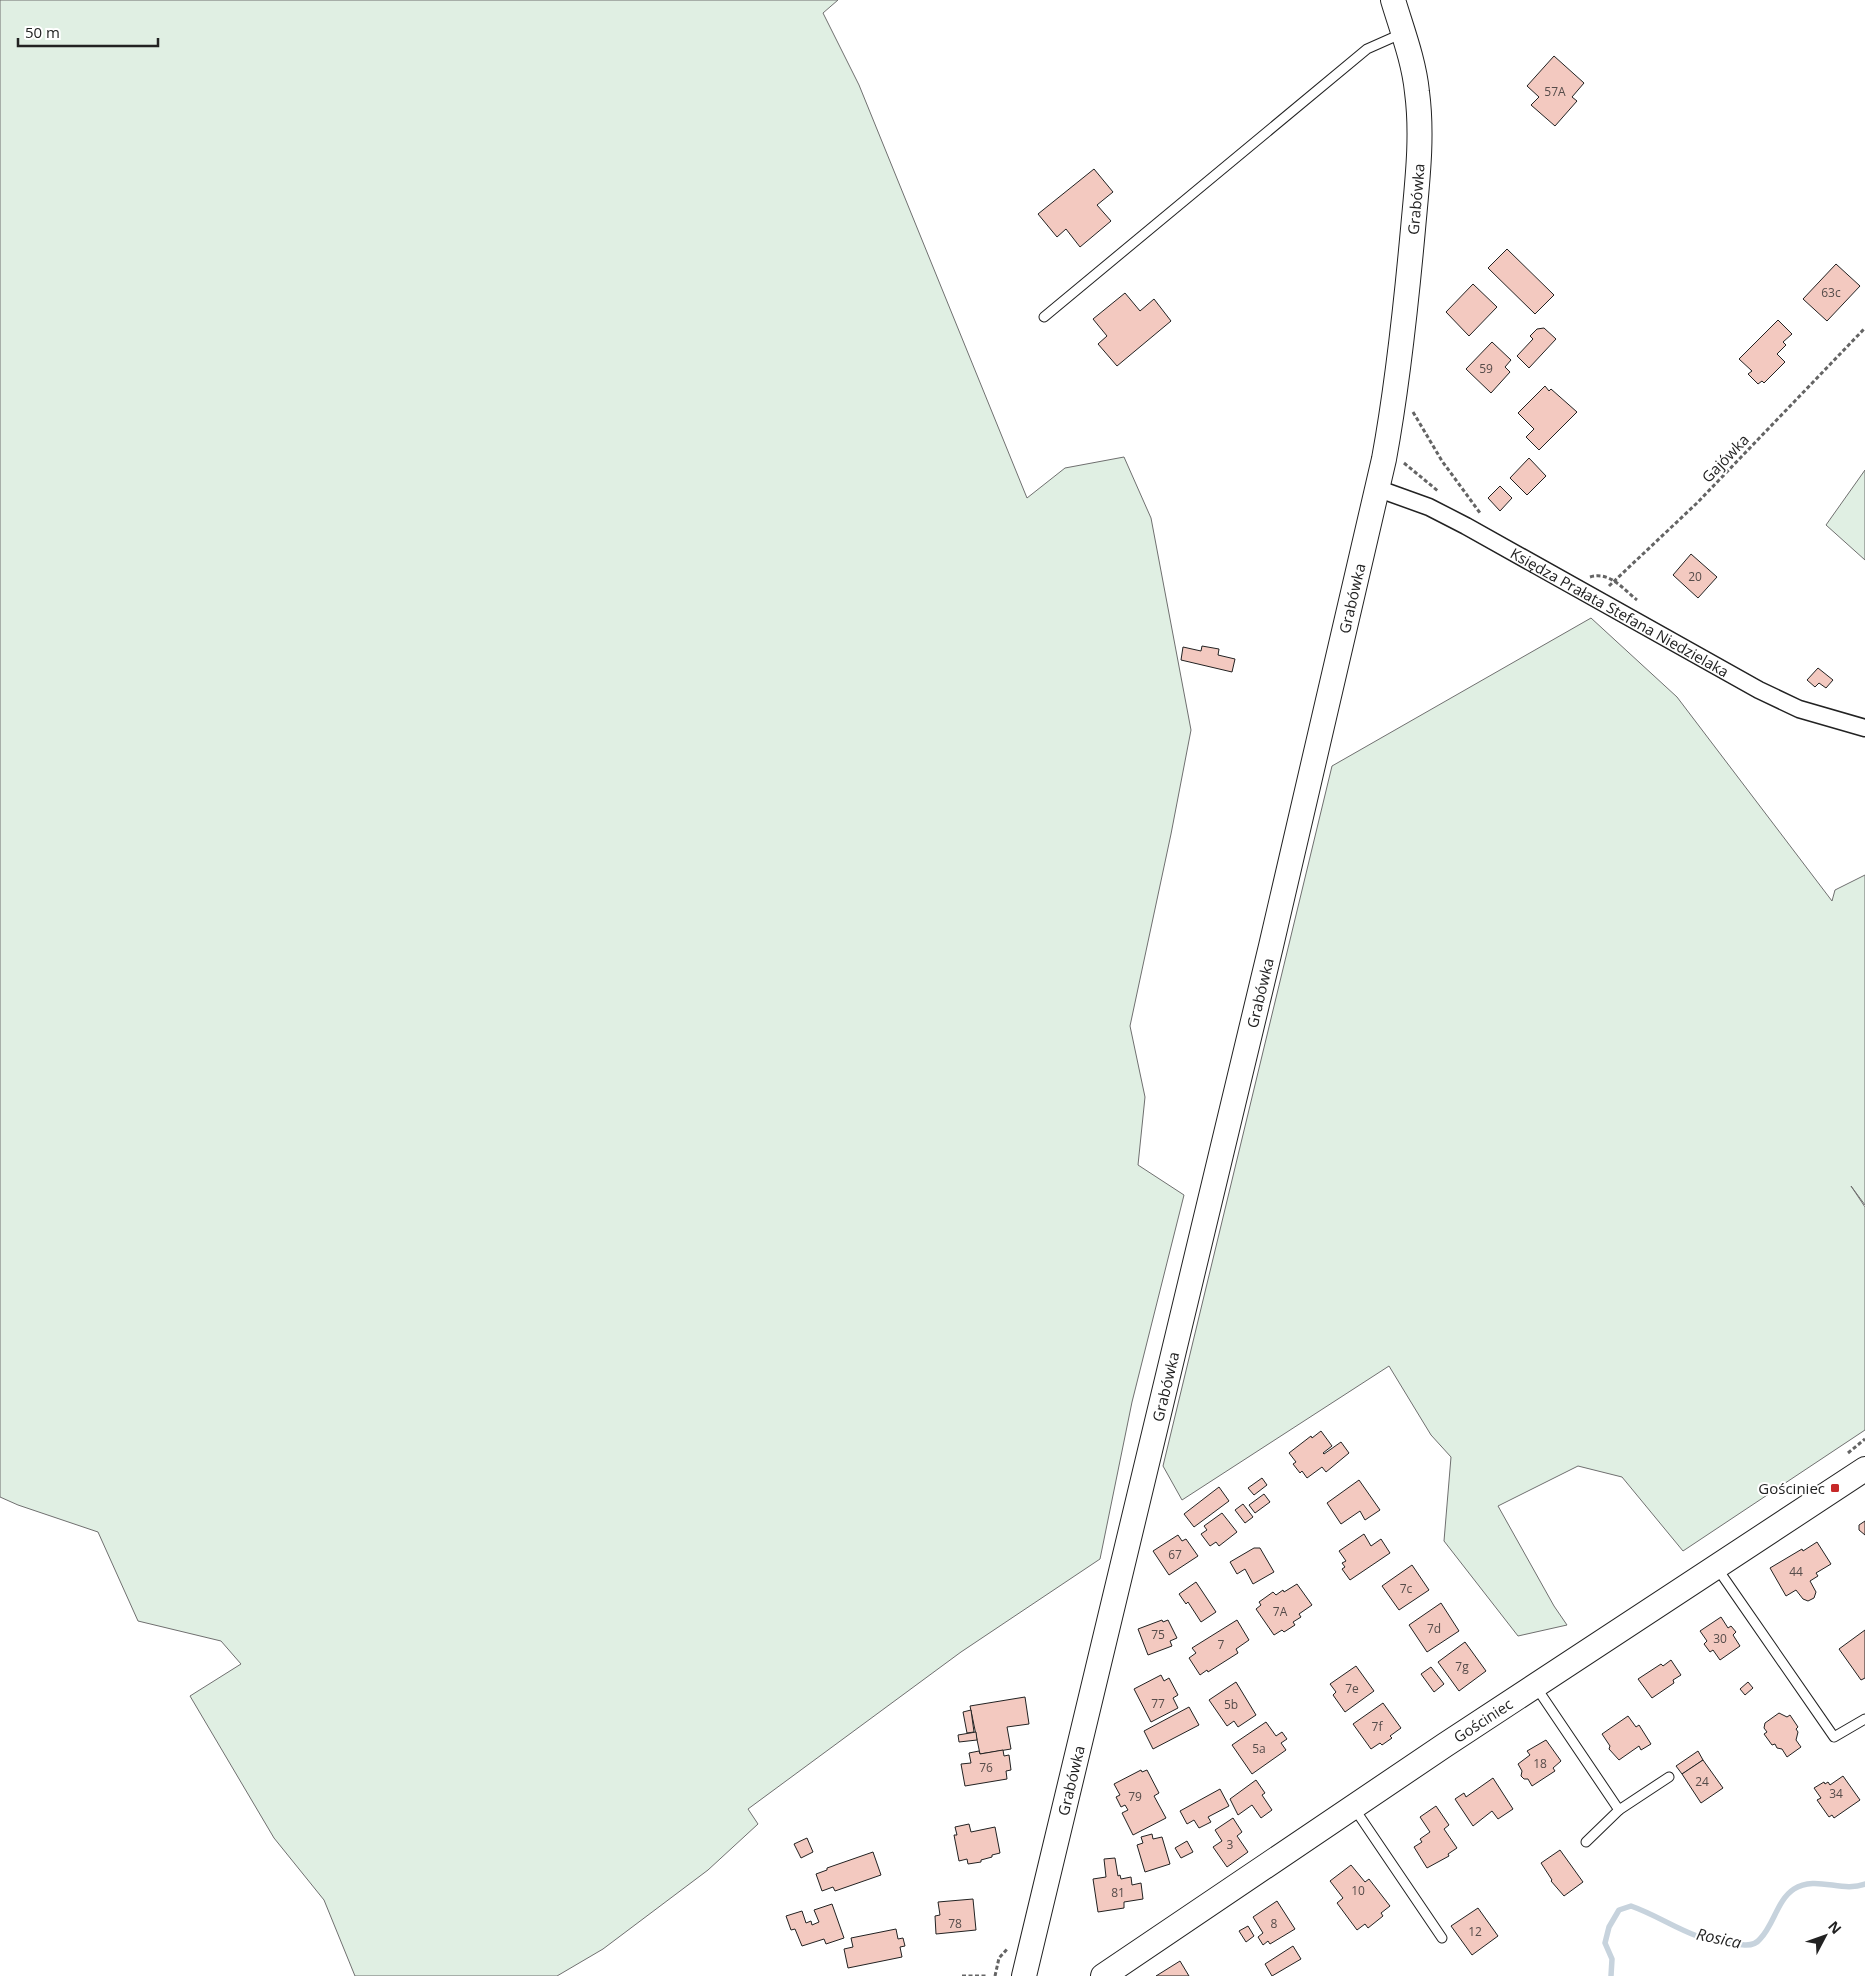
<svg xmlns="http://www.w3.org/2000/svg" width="1865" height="1976" font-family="'Open Sans',sans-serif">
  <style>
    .green { fill: #e0efe3; stroke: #6f6f6f }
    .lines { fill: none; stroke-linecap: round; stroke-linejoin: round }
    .stream { stroke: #c7d3dd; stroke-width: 5.5 }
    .building { fill: #f3c9c0; stroke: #222 }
    .lane-casing { stroke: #222; stroke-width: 11 }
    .street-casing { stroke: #222; stroke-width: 19 }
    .secondary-casing { stroke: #222; stroke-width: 26 }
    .path { stroke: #646464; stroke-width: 3; stroke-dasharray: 4 2.5; stroke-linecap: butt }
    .lane { stroke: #fff; stroke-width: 9 }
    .street { stroke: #fff; stroke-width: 16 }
    .secondary { stroke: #fff; stroke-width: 24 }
    .poi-dot { fill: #c62828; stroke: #fff; stroke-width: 2 }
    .labels { text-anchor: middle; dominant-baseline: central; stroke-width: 4; stroke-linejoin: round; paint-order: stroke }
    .number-label { font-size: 12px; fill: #564c4a }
    .street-label { font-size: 15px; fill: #222; stroke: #fff }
    .poi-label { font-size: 15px; fill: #222; stroke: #fff; text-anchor: end }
    .water-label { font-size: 16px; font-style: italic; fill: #222; stroke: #fff }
  </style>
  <rect width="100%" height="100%" fill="#fff"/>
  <!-- green -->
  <g class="green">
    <path d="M 0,0 L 838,0 L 823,13 L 859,85 L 1027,498 L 1065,468 L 1124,457 L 1151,518 L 1191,730 L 1171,834 L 1130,1026 L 1145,1097 L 1138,1165 L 1184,1195 L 1132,1402 L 1100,1559 L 961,1652 L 748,1809 L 758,1824 L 708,1870 L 603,1949 L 557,1976 L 355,1976 L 324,1900 L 274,1838 L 190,1696 L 241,1664 L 221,1641 L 138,1621 L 98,1532 L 18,1505 L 0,1497 Z"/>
    <path d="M 1865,470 L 1865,560 L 1826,525 Z"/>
    <path d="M 1591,618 L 1677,697 L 1832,901 L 1835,890 L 1865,875 L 1865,1205 L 1851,1186 L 1865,1207 L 1865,1430 L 1683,1551 L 1622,1477 L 1578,1466 L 1498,1506 L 1554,1606 L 1567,1625 L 1518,1636 L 1444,1541 L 1451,1457 L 1431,1435 L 1389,1366 L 1182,1500 L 1163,1466 L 1332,766 Z"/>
  </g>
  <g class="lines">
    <!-- stream -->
    <path class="stream" d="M 1611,1976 L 1612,1959 L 1605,1943 L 1609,1927 L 1619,1910 L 1631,1906 C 1654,1914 1675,1928 1697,1936 C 1705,1938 1738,1945 1746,1945 C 1751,1945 1757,1943 1760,1939 C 1774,1925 1777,1900 1794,1889 C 1816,1875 1842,1893 1865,1884"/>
  </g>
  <!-- building -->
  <g class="building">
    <path d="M 1554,56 L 1584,83 L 1572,97 L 1577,101 L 1555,126 L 1531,105 L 1539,97 L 1527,86 Z"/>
    <path d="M 1094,169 L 1113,192 L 1097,205 L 1111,221 L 1080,247 L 1066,229 L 1057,237 L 1038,214 Z"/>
    <path d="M 1507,249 L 1554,295 L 1535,314 L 1488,268 Z"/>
    <path d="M 1836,264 L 1860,286 L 1827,321 L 1803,299 Z"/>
    <path d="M 1473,284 L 1497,307 L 1469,336 L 1446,312 Z"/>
    <path d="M 1125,293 L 1140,311 L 1154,299 L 1171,321 L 1117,366 L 1098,344 L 1107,336 L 1093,319 Z"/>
    <path d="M 1778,320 L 1792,334 L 1783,342 L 1786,345 L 1777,354 L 1785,362 L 1764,383 L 1762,381 L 1758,384 L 1748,374 L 1752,371 L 1739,359 Z"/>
    <path d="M 1544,328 L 1556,339 L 1529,368 L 1517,356 L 1533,339 L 1530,336 L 1537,329 Z"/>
    <path d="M 1492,342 L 1511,360 L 1505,367 L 1510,372 L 1491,393 L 1466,369 Z"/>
    <path d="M 1545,386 L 1549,391 L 1551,389 L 1577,412 L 1539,450 L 1526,437 L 1534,429 L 1518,413 Z"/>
    <path d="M 1529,458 L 1546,476 L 1527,495 L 1510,478 Z"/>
    <path d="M 1500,486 L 1512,498 L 1500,511 L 1488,498 Z"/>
    <path d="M 1691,554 L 1717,577 L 1698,598 L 1673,575 Z"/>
    <path d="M 1202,646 L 1219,649 L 1218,655 L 1235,659 L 1232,672 L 1181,660 L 1183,647 L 1201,651 Z"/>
    <path d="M 1818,668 L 1833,680 L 1826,688 L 1819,683 L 1815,687 L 1807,680 Z"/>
    <path d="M 1321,1431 L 1332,1446 L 1323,1453 L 1324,1454 L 1341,1442 L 1349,1453 L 1326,1472 L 1322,1467 L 1307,1478 L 1302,1471 L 1300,1473 L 1293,1464 L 1296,1462 L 1289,1453 L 1311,1436 L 1312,1438 Z"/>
    <path d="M 1262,1478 L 1267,1485 L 1254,1495 L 1248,1488 Z"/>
    <path d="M 1359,1480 L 1380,1510 L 1365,1520 L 1360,1511 L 1341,1524 L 1327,1503 Z"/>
    <path d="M 1219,1487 L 1229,1501 L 1194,1527 L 1184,1514 Z"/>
    <path d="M 1264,1494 L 1270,1502 L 1255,1513 L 1249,1505 Z"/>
    <path d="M 1243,1504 L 1253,1517 L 1245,1523 L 1235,1510 Z"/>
    <path d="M 1222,1513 L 1237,1532 L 1219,1546 L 1216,1542 L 1210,1546 L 1201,1534 L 1207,1530 L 1204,1526 Z"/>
    <path d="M 1865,1521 L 1865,1535 L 1859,1530 L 1859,1525 Z"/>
    <path d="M 1364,1534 L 1371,1546 L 1381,1539 L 1390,1553 L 1350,1580 L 1342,1569 L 1345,1567 L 1342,1563 L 1346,1561 L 1339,1551 Z"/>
    <path d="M 1178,1535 L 1182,1541 L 1186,1539 L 1198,1556 L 1169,1575 L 1153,1551 Z"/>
    <path d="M 1817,1542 L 1831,1564 L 1816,1573 L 1818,1576 L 1810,1581 L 1816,1592 L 1814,1598 L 1808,1601 L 1803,1599 L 1796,1590 L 1786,1596 L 1770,1568 L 1802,1549 L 1803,1551 Z"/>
    <path d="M 1254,1548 L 1260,1548 L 1274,1572 L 1253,1584 L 1245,1569 L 1237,1574 L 1230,1562 Z"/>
    <path d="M 1412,1565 L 1429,1590 L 1399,1610 L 1382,1586 Z"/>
    <path d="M 1196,1582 L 1216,1612 L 1201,1622 L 1188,1602 L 1186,1604 L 1179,1594 Z"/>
    <path d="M 1297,1584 L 1312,1605 L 1299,1614 L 1301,1617 L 1293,1622 L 1295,1625 L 1284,1632 L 1282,1630 L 1274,1635 L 1256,1609 L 1261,1605 L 1259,1602 L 1273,1592 L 1276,1595 L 1283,1590 L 1284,1592 Z"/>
    <path d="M 1441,1603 L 1459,1631 L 1427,1652 L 1409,1625 Z"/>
    <path d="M 1721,1617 L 1728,1628 L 1731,1626 L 1736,1632 L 1733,1635 L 1740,1646 L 1720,1660 L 1713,1650 L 1710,1652 L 1704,1644 L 1707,1641 L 1700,1631 Z"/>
    <path d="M 1162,1620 L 1163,1622 L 1168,1620 L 1177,1638 L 1170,1641 L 1172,1646 L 1148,1655 L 1138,1629 Z"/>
    <path d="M 1237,1620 L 1249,1640 L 1236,1649 L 1238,1653 L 1208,1672 L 1207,1670 L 1200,1675 L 1189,1658 L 1196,1653 L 1192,1648 Z"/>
    <path d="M 1865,1630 L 1865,1678 L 1861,1680 L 1839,1649 Z"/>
    <path d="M 1465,1642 L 1486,1671 L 1459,1691 L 1438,1662 Z"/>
    <path d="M 1671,1660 L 1681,1675 L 1673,1680 L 1674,1683 L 1652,1698 L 1638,1679 L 1661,1664 L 1663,1666 Z"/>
    <path d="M 1356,1666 L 1374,1691 L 1345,1712 L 1333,1695 L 1336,1692 L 1330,1684 Z"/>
    <path d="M 1431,1667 L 1444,1684 L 1434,1692 L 1421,1674 Z"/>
    <path d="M 1161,1675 L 1164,1681 L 1169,1678 L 1178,1695 L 1173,1698 L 1178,1708 L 1151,1722 L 1134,1689 Z"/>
    <path d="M 1236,1682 L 1256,1715 L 1238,1727 L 1234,1721 L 1227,1726 L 1209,1700 Z"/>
    <path d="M 1748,1682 L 1753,1688 L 1745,1695 L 1740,1689 Z"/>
    <path d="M 1025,1697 L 1029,1724 L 1007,1727 L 1011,1749 L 980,1754 L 970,1706 Z"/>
    <path d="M 1383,1703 L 1401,1728 L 1390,1736 L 1392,1738 L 1382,1745 L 1380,1743 L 1371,1749 L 1353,1724 Z"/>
    <path d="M 1189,1707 L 1199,1725 L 1153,1749 L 1144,1731 Z"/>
    <path d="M 971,1710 L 974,1732 L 967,1733 L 963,1712 Z"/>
    <path d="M 1779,1713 L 1787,1717 L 1790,1715 L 1798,1727 L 1796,1729 L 1798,1732 L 1796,1740 L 1801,1747 L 1787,1757 L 1782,1749 L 1777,1748 L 1775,1744 L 1772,1745 L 1764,1734 L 1767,1732 L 1764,1728 L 1765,1723 Z"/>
    <path d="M 1628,1716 L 1636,1727 L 1639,1725 L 1651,1744 L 1641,1750 L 1639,1746 L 1619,1760 L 1609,1749 L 1610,1746 L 1602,1734 Z"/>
    <path d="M 1266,1722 L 1276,1736 L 1282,1732 L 1287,1739 L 1281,1743 L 1286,1750 L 1252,1774 L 1232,1745 Z"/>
    <path d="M 976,1732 L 977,1740 L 959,1742 L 958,1735 Z"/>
    <path d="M 1546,1740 L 1561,1761 L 1553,1768 L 1555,1771 L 1532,1786 L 1528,1779 L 1524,1779 L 1521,1776 L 1522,1771 L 1518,1764 L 1530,1755 L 1527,1751 Z"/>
    <path d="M 1003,1750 L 1004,1756 L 1009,1755 L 1011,1770 L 1006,1771 L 1007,1779 L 965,1786 L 961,1764 L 971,1763 L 969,1753 L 979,1751 L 980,1754 Z"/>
    <path d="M 1698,1751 L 1703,1760 L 1682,1774 L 1676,1766 Z"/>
    <path d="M 1703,1760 L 1723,1788 L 1701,1803 L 1682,1774 Z"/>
    <path d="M 1141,1770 L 1142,1772 L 1147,1770 L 1159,1793 L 1154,1796 L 1166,1818 L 1133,1835 L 1122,1813 L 1128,1810 L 1125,1805 L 1121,1807 L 1116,1797 L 1120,1795 L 1114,1784 Z"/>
    <path d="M 1843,1776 L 1860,1800 L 1834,1818 L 1832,1815 L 1829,1817 L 1817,1800 L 1821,1798 L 1814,1788 L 1824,1782 L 1825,1784 L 1828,1782 L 1830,1785 Z"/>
    <path d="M 1493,1778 L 1513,1809 L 1498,1819 L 1492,1811 L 1473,1826 L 1455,1799 L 1464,1793 L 1466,1797 Z"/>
    <path d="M 1256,1780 L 1265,1793 L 1262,1795 L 1272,1810 L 1261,1818 L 1252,1805 L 1238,1815 L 1230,1799 Z"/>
    <path d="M 1220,1789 L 1229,1806 L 1208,1817 L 1211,1822 L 1199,1828 L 1194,1820 L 1187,1824 L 1180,1811 Z"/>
    <path d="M 1436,1806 L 1449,1825 L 1444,1829 L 1457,1848 L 1448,1854 L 1449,1856 L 1427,1868 L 1414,1847 L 1422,1842 L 1420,1839 L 1430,1832 L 1420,1817 Z"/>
    <path d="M 1233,1818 L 1242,1832 L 1237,1836 L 1248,1852 L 1227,1867 L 1213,1847 L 1222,1841 L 1215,1830 Z"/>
    <path d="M 969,1824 L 971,1832 L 995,1827 L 1000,1853 L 992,1855 L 992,1857 L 981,1860 L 981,1862 L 968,1864 L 967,1859 L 959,1861 L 954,1835 L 957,1835 L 955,1827 Z"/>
    <path d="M 1152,1834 L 1153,1839 L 1162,1837 L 1170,1864 L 1145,1872 L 1137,1845 L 1143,1843 L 1141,1837 Z"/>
    <path d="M 807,1838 L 813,1852 L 801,1858 L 794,1844 Z"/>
    <path d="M 1187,1841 L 1193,1852 L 1181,1858 L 1175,1848 Z"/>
    <path d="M 1560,1850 L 1583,1882 L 1564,1896 L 1551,1881 L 1552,1880 L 1541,1863 Z"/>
    <path d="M 873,1852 L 881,1875 L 835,1891 L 833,1887 L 822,1891 L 816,1874 L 827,1870 L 827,1868 Z"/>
    <path d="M 1115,1858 L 1118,1876 L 1120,1875 L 1121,1879 L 1131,1877 L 1132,1885 L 1141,1883 L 1143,1899 L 1124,1902 L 1124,1908 L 1098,1912 L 1093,1879 L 1106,1877 L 1104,1859 Z"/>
    <path d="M 1351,1865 L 1365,1882 L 1369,1879 L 1390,1906 L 1381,1913 L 1383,1916 L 1368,1928 L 1365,1924 L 1357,1930 L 1337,1903 L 1343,1898 L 1330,1881 Z"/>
    <path d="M 973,1899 L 976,1930 L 936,1934 L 935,1916 L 940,1915 L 938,1902 Z"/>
    <path d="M 1277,1901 L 1295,1929 L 1270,1944 L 1268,1941 L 1263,1945 L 1258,1937 L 1263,1933 L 1253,1917 Z"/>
    <path d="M 832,1904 L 844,1938 L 826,1944 L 824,1939 L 802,1946 L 795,1929 L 791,1930 L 786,1916 L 802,1911 L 806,1923 L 811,1921 L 812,1925 L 819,1922 L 814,1910 Z"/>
    <path d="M 1478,1908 L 1498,1936 L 1472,1955 L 1451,1926 Z"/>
    <path d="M 1248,1926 L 1254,1936 L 1246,1942 L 1239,1931 Z"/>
    <path d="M 896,1929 L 898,1939 L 903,1938 L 905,1946 L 900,1947 L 902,1957 L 848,1968 L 844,1949 L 853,1947 L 851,1938 Z"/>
    <path d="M 1293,1946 L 1301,1959 L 1272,1976 L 1265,1964 Z"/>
    <path d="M 1180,1961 L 1189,1976 L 1156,1976 Z"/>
  </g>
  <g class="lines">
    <!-- lane casing -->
    <g class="lane-casing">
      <g id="lane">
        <path d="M 1044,317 L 1367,49 L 1403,33"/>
        <path d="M 1717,1568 L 1834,1737 L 1865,1719"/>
        <path d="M 1536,1687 L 1619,1810 L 1669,1777"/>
        <path d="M 1354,1808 L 1442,1938"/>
        <path d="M 1586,1842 L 1619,1810"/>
      </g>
    </g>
    <!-- street casing -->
    <g class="street-casing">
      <g id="street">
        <path id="s1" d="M 1379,489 L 1429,507 L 1466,526 L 1759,690 L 1799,709 L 1865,728"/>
      </g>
    </g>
    <!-- secondary casing -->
    <g class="secondary-casing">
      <g id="secondary">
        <path id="s2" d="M 1024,1976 L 1271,946 L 1384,459 C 1398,383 1406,306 1413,229 C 1417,184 1423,137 1417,92 C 1414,61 1402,30 1393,0"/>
        <path id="s3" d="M 1103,1976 L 1445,1745 L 1865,1469"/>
      </g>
    </g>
    <!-- path -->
    <g class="path">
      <path d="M 1413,412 L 1442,461 L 1480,513"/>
      <path d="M 1404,463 L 1438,491"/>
      <path d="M 1590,577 C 1610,571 1623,589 1637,600"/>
      <path d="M 1609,586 L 1697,503 L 1865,328"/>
      <path d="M 1848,1453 L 1865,1439"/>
      <path d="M 962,1976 L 986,1976"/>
      <path d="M 995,1976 L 999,1958 L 1008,1948"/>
    </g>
    <!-- lane -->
    <use href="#lane" class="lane"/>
    <!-- street -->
    <use href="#street" class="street"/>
    <!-- secondary -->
    <use href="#secondary" class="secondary"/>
  </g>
  <!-- markers -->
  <rect class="poi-dot" x="1830" y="1483" width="10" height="10" rx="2.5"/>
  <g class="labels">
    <!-- number labels -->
    <g class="number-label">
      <text x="1555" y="91">57A</text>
      <text x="1831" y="292">63c</text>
      <text x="1486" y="368">59</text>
      <text x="1695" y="576">20</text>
      <text x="1175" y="1554">67</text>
      <text x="1796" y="1571">44</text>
      <text x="1406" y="1588">7c</text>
      <text x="1280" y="1611">7A</text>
      <text x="1434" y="1628">7d</text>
      <text x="1158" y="1634">75</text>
      <text x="1720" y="1638">30</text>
      <text x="1221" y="1644">7</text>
      <text x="1462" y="1666">7g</text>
      <text x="1352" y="1688">7e</text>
      <text x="1158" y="1703">77</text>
      <text x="1231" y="1704">5b</text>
      <text x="1377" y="1726">7f</text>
      <text x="1259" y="1748">5a</text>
      <text x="1540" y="1763">18</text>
      <text x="986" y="1767">76</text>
      <text x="1702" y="1781">24</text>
      <text x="1836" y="1793">34</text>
      <text x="1135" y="1796">79</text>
      <text x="1230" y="1844">3</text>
      <text x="1358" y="1890">10</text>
      <text x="1118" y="1892">81</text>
      <text x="955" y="1923">78</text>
      <text x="1274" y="1923">8</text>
      <text x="1475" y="1931">12</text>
    </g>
    <!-- street labels -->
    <g class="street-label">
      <text stroke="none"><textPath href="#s2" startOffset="1821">Grabówka</textPath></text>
      <text transform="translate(1725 458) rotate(-46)">Gajówka</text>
      <text stroke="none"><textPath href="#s2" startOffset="1416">Grabówka</textPath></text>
      <text stroke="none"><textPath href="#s1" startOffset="271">Księdza Prałata Stefana Niedzielaka</textPath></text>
      <text stroke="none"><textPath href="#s2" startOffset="1011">Grabówka</textPath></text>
      <text stroke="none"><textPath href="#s2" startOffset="606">Grabówka</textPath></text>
      <text stroke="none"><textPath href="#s3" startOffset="458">Gościniec</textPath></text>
      <text stroke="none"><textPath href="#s2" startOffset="201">Grabówka</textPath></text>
    </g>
    <!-- poi labels -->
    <g class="poi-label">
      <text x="1825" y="1488">Gościniec</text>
    </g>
    <!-- water labels -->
    <g class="water-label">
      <text transform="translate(1719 1938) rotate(12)">Rosica</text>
    </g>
  </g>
  <!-- north arrow -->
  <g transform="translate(1825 1936) rotate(49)" stroke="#ffffff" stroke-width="4" paint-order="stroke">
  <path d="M0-4L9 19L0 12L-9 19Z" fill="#222222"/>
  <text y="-8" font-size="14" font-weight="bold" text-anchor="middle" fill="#222222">N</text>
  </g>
  <!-- scale -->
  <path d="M18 38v8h140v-8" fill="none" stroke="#222222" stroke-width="2.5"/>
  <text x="25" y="38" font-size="15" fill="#222222" stroke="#ffffff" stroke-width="4" paint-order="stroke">50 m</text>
</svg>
